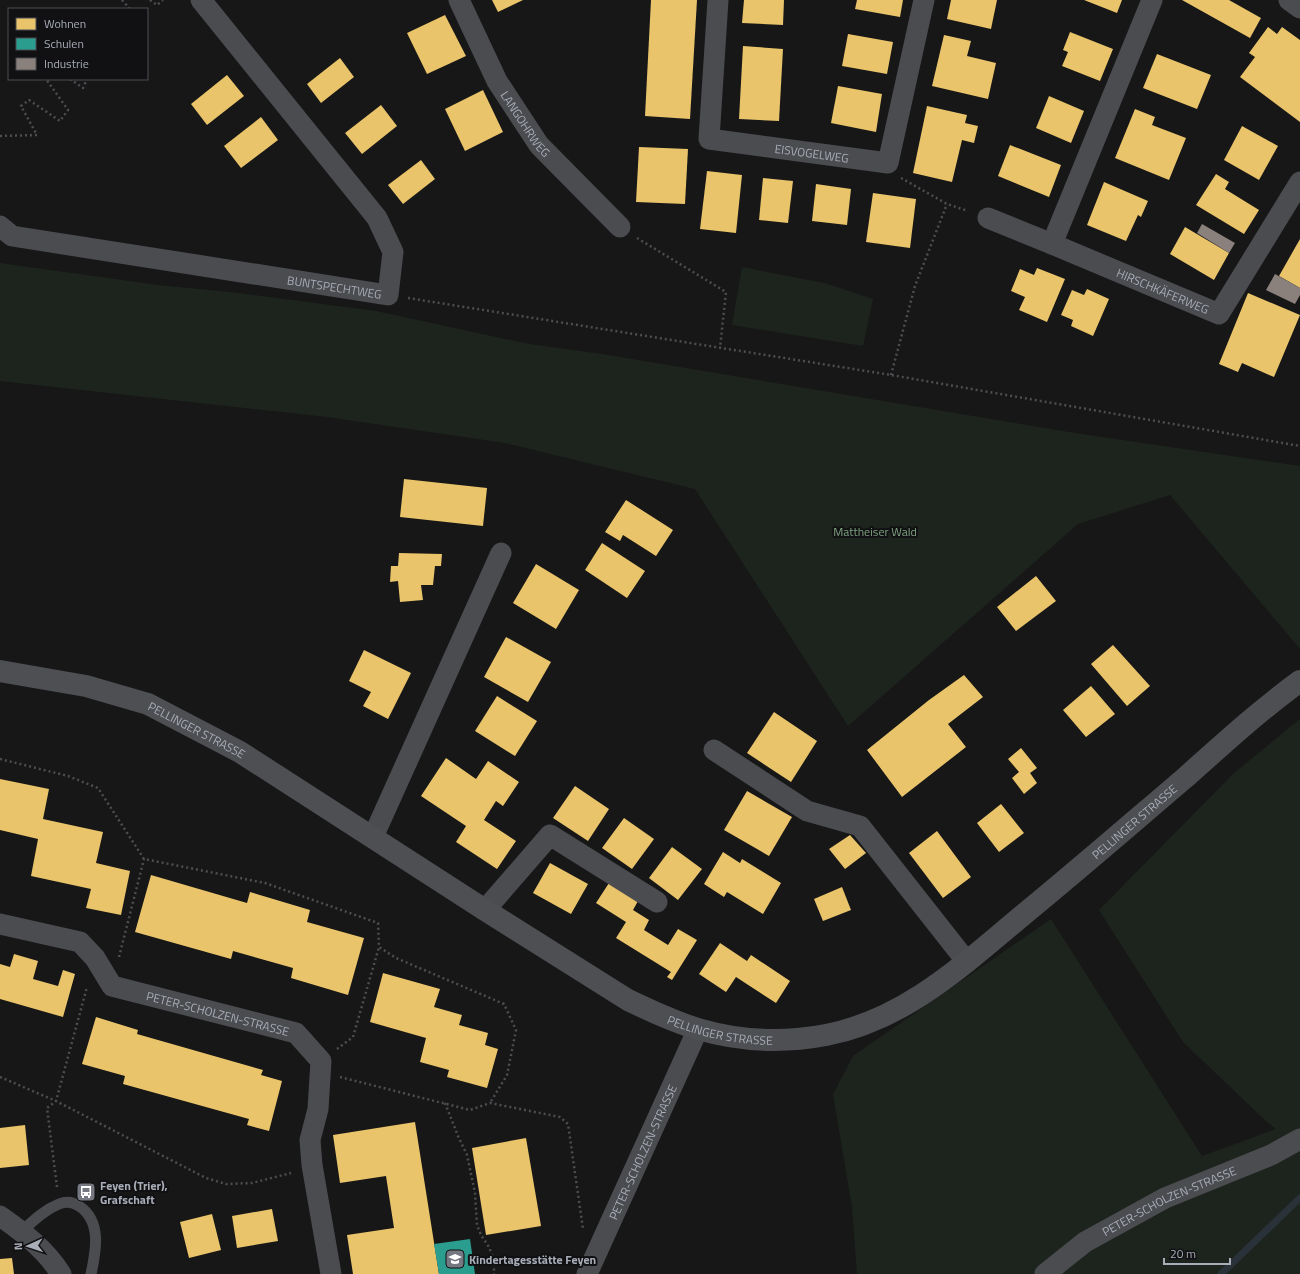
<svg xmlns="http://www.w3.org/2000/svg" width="1300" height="1274" font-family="'Titillium Web',sans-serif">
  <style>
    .green { fill: #1d241e }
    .homes { fill: #e9c46a }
    .schools { fill: #2a9d8f }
    .industry { fill: #8a817c }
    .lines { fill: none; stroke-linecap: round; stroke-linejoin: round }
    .stream { stroke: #2a3239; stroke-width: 7 }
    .path { stroke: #4d4e52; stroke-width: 2.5; stroke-dasharray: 2 3; stroke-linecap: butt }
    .service { stroke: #4b4c50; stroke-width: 11 }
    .minor { stroke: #4b4c50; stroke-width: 21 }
    .primary { stroke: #4d4f52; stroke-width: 22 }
    .labels { text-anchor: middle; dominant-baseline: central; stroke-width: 4; stroke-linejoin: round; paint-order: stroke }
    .street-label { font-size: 12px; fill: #a8adb8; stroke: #111113 }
    .park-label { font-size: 12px; fill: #7fa381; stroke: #111113 }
    .poi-label { font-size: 12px; font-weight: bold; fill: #a8adb8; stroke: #111113; text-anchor: start }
  </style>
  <rect width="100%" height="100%" fill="#171717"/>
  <!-- green -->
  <g class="green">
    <path d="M 0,263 L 158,285 L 239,293 L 376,311 L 529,344 L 602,354 L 1075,433 L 1300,466 L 1300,649 L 1170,495 L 1078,524 L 848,726 L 695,489 L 505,443 L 327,417 L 0,381 Z"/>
    <path d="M 742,267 L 824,283 L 873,299 L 863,346 L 732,325 Z"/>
    <path d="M 1300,719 L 1300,1274 L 857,1274 L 852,1207 L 833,1094 L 853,1056 L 1051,919 L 1202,1156 L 1276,1129 L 1267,1122 L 1183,1042 L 1099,910 L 1234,773 Z"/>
  </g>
  <!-- homes -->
  <g class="homes">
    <path d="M 492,0 L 523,0 L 498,12 Z"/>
    <path d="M 651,0 L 697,0 L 690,119 L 645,116 Z"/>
    <path d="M 744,0 L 784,0 L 783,25 L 742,23 Z"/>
    <path d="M 857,0 L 903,0 L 900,17 L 855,9 Z"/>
    <path d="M 951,0 L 997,0 L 991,29 L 947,19 Z"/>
    <path d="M 1084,0 L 1122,0 L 1117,13 Z"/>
    <path d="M 1182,0 L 1229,0 L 1261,18 L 1250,38 Z"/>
    <path d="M 445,15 L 466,56 L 427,74 L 407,33 Z"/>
    <path d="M 1268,27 L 1277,34 L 1282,27 L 1300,40 L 1300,122 L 1240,77 L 1255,57 L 1249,53 Z"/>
    <path d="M 1070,32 L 1113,49 L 1100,81 L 1062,66 L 1068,52 L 1063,50 Z"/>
    <path d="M 848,34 L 893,42 L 887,74 L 842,66 Z"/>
    <path d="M 944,35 L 971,41 L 967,56 L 996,63 L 988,99 L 932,86 Z"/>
    <path d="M 743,46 L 783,49 L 779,121 L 739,119 Z"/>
    <path d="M 1157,54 L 1211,75 L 1197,109 L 1143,88 Z"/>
    <path d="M 340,58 L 354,77 L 321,103 L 307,84 Z"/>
    <path d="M 227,75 L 244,96 L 207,125 L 191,104 Z"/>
    <path d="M 838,86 L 882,94 L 876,132 L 831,123 Z"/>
    <path d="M 483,90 L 503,132 L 465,151 L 445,109 Z"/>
    <path d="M 1049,96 L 1084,111 L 1071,143 L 1036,128 Z"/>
    <path d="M 381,105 L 397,126 L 362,154 L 345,133 Z"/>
    <path d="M 927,106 L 967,115 L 965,123 L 978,126 L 974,143 L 962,140 L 952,182 L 913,173 Z"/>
    <path d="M 1135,109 L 1155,117 L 1152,125 L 1186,138 L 1169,180 L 1115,158 Z"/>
    <path d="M 261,117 L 278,140 L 241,168 L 224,146 Z"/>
    <path d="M 1242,126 L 1278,146 L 1259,180 L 1224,160 Z"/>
    <path d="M 1010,145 L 1061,165 L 1049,197 L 998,176 Z"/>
    <path d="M 639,147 L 688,149 L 685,204 L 636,202 Z"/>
    <path d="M 421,160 L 435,179 L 403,204 L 388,185 Z"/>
    <path d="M 707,171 L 742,175 L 736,233 L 700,229 Z"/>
    <path d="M 1216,174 L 1229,182 L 1225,189 L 1259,210 L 1244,234 L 1196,205 Z"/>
    <path d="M 763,178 L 793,181 L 788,223 L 759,220 Z"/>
    <path d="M 1104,182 L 1148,201 L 1141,217 L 1138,215 L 1126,241 L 1087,225 Z"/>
    <path d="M 816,184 L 851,189 L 847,225 L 812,221 Z"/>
    <path d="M 873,193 L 916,199 L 910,248 L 866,242 Z"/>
    <path d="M 1185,227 L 1229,253 L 1214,280 L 1170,254 Z"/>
    <path d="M 1300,239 L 1300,288 L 1279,276 Z"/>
    <path d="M 1037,268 L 1065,279 L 1047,322 L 1019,310 L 1025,297 L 1011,291 L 1020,269 L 1034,275 Z"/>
    <path d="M 1087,289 L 1109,299 L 1093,336 L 1071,326 L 1073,320 L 1061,315 L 1072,290 L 1084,295 Z"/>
    <path d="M 1248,293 L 1300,315 L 1274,377 L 1242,363 L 1238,372 L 1219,364 Z"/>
    <path d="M 404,479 L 487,488 L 483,526 L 400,517 Z"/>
    <path d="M 626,500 L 673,530 L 656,556 L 623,535 L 620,541 L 605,532 Z"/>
    <path d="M 602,543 L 645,571 L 627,598 L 585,570 Z"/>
    <path d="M 399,553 L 442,554 L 441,566 L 435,566 L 433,585 L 421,585 L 423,600 L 400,602 L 398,581 L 390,582 L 391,566 L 398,566 Z"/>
    <path d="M 536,564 L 579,590 L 556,629 L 513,603 Z"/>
    <path d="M 1036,576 L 1056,601 L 1016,631 L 997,607 Z"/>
    <path d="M 506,637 L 551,662 L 528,702 L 484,677 Z"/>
    <path d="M 1113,645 L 1150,686 L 1127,706 L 1091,664 Z"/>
    <path d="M 364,650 L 411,673 L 388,719 L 363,706 L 371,692 L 349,681 Z"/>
    <path d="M 964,675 L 983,697 L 948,724 L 966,747 L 902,797 L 867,750 L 929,700 Z"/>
    <path d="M 1091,686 L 1115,714 L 1086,737 L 1063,710 Z"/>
    <path d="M 497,696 L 537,721 L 515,756 L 475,731 Z"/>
    <path d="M 774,712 L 817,741 L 791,782 L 747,753 Z"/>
    <path d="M 1021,748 L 1037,768 L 1030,773 L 1037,783 L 1024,794 L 1012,778 L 1019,772 L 1008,759 Z"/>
    <path d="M 446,758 L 476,779 L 488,761 L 519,782 L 503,806 L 496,801 L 484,820 L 516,841 L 497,869 L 456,842 L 466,826 L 421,796 Z"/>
    <path d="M 0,779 L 49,789 L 43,819 L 103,832 L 96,863 L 130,871 L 121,915 L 86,908 L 91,889 L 31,876 L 38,839 L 0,830 Z"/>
    <path d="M 575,786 L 609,809 L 588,841 L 553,818 Z"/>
    <path d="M 747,791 L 792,817 L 769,856 L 724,830 Z"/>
    <path d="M 1001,804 L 1024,833 L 999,852 L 977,823 Z"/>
    <path d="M 624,818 L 654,839 L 632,869 L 602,848 Z"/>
    <path d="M 937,831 L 971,877 L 943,898 L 909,853 Z"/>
    <path d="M 850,835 L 866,853 L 845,869 L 829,849 Z"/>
    <path d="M 672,847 L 702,869 L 678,900 L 649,878 Z"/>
    <path d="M 723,852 L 740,863 L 742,859 L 781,883 L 763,914 L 727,892 L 724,897 L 704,884 Z"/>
    <path d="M 550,863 L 588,884 L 571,914 L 533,893 Z"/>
    <path d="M 151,875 L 247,903 L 250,892 L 310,910 L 307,922 L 364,938 L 348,995 L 291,978 L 293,968 L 233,951 L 231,959 L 135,932 Z"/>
    <path d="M 609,883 L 638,901 L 633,910 L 649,920 L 644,930 L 668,945 L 678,929 L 697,940 L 672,980 L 667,977 L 671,972 L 616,938 L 626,922 L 596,903 Z"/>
    <path d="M 842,887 L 851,910 L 823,921 L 814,899 Z"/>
    <path d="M 720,943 L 747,961 L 751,955 L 790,981 L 776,1003 L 736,977 L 726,992 L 699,974 Z"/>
    <path d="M 14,954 L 38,961 L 33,979 L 58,986 L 63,970 L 75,974 L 63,1017 L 0,999 L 0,964 L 10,967 Z"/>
    <path d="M 383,973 L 440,989 L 434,1007 L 462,1015 L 459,1025 L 488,1033 L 485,1045 L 498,1049 L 487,1088 L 447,1077 L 449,1070 L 420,1062 L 426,1038 L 370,1022 Z"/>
    <path d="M 96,1017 L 138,1030 L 137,1034 L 263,1070 L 261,1075 L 282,1081 L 269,1131 L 247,1125 L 249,1119 L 123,1084 L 125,1076 L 82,1064 Z"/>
    <path d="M 415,1122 L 439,1274 L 353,1274 L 347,1235 L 394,1228 L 386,1176 L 340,1183 L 333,1135 Z"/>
    <path d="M 25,1125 L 29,1165 L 0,1168 L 0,1128 Z"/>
    <path d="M 526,1138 L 541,1226 L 486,1235 L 472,1148 Z"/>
    <path d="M 272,1209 L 278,1241 L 237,1248 L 232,1216 Z"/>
    <path d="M 212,1214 L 221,1250 L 189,1258 L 180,1222 Z"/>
    <path d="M 12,1258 L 14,1274 L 0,1274 L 0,1259 Z"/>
  </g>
  <!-- schools -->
  <path class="schools" d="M 470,1239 L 475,1274 L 439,1274 L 434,1244 Z"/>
  <!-- industry -->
  <g class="industry">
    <path d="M 1202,224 L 1235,243 L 1229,253 L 1197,233 Z"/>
    <path d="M 1275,274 L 1300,288 L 1300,295 L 1295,304 L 1266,290 Z"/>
  </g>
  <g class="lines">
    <!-- stream -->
    <path class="stream" d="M 1221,1274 L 1300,1198"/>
    <!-- path -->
    <g class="path">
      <path d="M 122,0 L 130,9"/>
      <path d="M 150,0 L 157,5 L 163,0"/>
      <path d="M 70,79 L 83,88 L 87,79"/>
      <path d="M 0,136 L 37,135 L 21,106 L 29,100 L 60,121 L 68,110 L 46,79"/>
      <path d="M 901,178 L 947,204 L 968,211"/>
      <path d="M 637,238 L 726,292 L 720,348"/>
      <path d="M 408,298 L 891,375 L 1300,446"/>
      <path d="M 891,375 L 915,286 L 947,204"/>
      <path d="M 0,759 L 68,776 L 98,788 L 144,859 L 265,883 L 378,923 L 379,947 L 396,958 L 504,1004 L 516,1030 L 507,1075 L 490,1103"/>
      <path d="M 119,957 L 144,859"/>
      <path d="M 337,1049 L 353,1037 L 379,947"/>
      <path d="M 0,1077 L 56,1101 L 206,1178 L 226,1184 L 252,1183 L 291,1173"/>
      <path d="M 340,1077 L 470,1110 L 490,1103 L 560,1117 L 568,1124 L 583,1229"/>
      <path d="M 445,1103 L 458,1136 L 467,1155 L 475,1193 L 477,1225 L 481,1235 L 489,1247 L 494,1260 L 494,1274"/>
      <path d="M 57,1187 L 47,1108 L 56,1101 L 87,987"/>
    </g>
    <!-- service -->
    <path class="service" d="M 22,1231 C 33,1221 44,1210 59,1204 C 66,1201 73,1202 79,1206 C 102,1221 96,1251 91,1274"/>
    <!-- minor -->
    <g class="minor">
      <path id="s1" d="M 459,0 L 497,81 L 539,145 L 620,227"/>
      <path id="s2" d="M 718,0 L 709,139 L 888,163 L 924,0"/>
      <path id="s3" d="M 1152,0 L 1052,244 L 1219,314 L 1300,182"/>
      <path d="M 1289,0 L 1300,8"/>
      <path d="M 988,218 L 1052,244"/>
      <path id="s4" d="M 0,226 L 12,236 L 388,295 L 393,252 L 377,218 L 201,0"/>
      <path d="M 714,750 L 807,811 L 860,826 L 967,962"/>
      <path d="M 373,837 L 501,553"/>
      <path d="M 485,910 L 550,835 L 657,902"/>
      <path id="s5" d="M 0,924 L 80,942 L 95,958 L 112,986 L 296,1033 L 321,1061 L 318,1109 L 310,1140 L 312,1165 L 331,1274"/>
      <path d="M 0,1216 C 23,1232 46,1250 61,1274"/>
      <path id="s6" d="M 587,1274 L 698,1029"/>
      <path id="s7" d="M 1045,1274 L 1085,1242 L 1165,1198 L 1271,1155 L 1300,1139"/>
    </g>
    <!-- primary -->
    <path class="primary" id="s8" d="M 0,671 L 86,686 L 148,704 L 240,752 L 485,910 L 628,1000 C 651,1011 674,1022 698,1029 C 739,1041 784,1043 826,1035 C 905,1020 963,965 1023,915 C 1078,870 1132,823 1186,777 C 1223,744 1260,710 1300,681"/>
  </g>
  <!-- icons -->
  <defs>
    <g id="bus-square" transform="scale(1)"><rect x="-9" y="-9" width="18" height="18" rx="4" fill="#757880" stroke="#111113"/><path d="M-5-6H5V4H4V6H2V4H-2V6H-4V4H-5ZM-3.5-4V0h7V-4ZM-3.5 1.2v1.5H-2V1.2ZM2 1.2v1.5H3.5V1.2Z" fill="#fff"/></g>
    <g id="school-square" transform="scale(1)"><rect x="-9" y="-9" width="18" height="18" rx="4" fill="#757880" stroke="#111113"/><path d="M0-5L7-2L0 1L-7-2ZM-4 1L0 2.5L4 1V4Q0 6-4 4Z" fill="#fff"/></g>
  </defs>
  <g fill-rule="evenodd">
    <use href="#bus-square" x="86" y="1192"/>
    <use href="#school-square" x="455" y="1259"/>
  </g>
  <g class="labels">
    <!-- street labels -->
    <g class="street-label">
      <text stroke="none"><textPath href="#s1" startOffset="141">LANGOHRWEG</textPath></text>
      <text stroke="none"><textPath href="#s2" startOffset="243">EISVOGELWEG</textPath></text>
      <text stroke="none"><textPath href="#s4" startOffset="342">BUNTSPECHTWEG</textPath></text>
      <text stroke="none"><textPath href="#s3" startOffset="384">HIRSCHKÄFERWEG</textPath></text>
      <text stroke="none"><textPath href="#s8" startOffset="207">PELLINGER STRASSE</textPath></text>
      <text stroke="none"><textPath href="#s8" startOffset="1300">PELLINGER STRASSE</textPath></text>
      <text stroke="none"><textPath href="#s5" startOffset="246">PETER-SCHOLZEN-STRASSE</textPath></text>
      <text stroke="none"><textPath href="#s8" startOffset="814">PELLINGER STRASSE</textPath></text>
      <text stroke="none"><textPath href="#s6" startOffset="134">PETER-SCHOLZEN-STRASSE</textPath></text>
      <text stroke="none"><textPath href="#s7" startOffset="145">PETER-SCHOLZEN-STRASSE</textPath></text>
    </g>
    <!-- park labels -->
    <g class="park-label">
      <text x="875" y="531">Mattheiser Wald</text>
    </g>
    <!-- poi labels -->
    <g class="poi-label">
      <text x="100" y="1185">Feyen (Trier),<tspan x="100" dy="14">Grafschaft</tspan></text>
      <text x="469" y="1259">Kindertagesstätte Feyen</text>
    </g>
  </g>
  <!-- legend -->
  <rect x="8" y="8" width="140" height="72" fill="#111113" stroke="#4d4f55"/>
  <rect x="16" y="18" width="20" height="12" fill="#e9c46a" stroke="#4d4f55"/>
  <text x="44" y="28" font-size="12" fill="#a8adb8">Wohnen</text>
  <rect x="16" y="38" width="20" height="12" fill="#2a9d8f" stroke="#4d4f55"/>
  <text x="44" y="48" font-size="12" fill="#a8adb8">Schulen</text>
  <rect x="16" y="58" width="20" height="12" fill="#8a817c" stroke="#4d4f55"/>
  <text x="44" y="68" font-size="12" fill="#a8adb8">Industrie</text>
  <!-- north arrow -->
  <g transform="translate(28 1246) rotate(267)" stroke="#111113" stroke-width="3" paint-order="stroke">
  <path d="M0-3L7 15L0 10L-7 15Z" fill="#a8adb8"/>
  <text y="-6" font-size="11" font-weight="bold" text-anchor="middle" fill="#a8adb8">N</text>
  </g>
  <!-- scale -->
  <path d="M1164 1258v6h66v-6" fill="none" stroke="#a8adb8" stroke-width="2"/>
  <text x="1170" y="1258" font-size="12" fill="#a8adb8" stroke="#111113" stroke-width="3" paint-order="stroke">20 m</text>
</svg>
